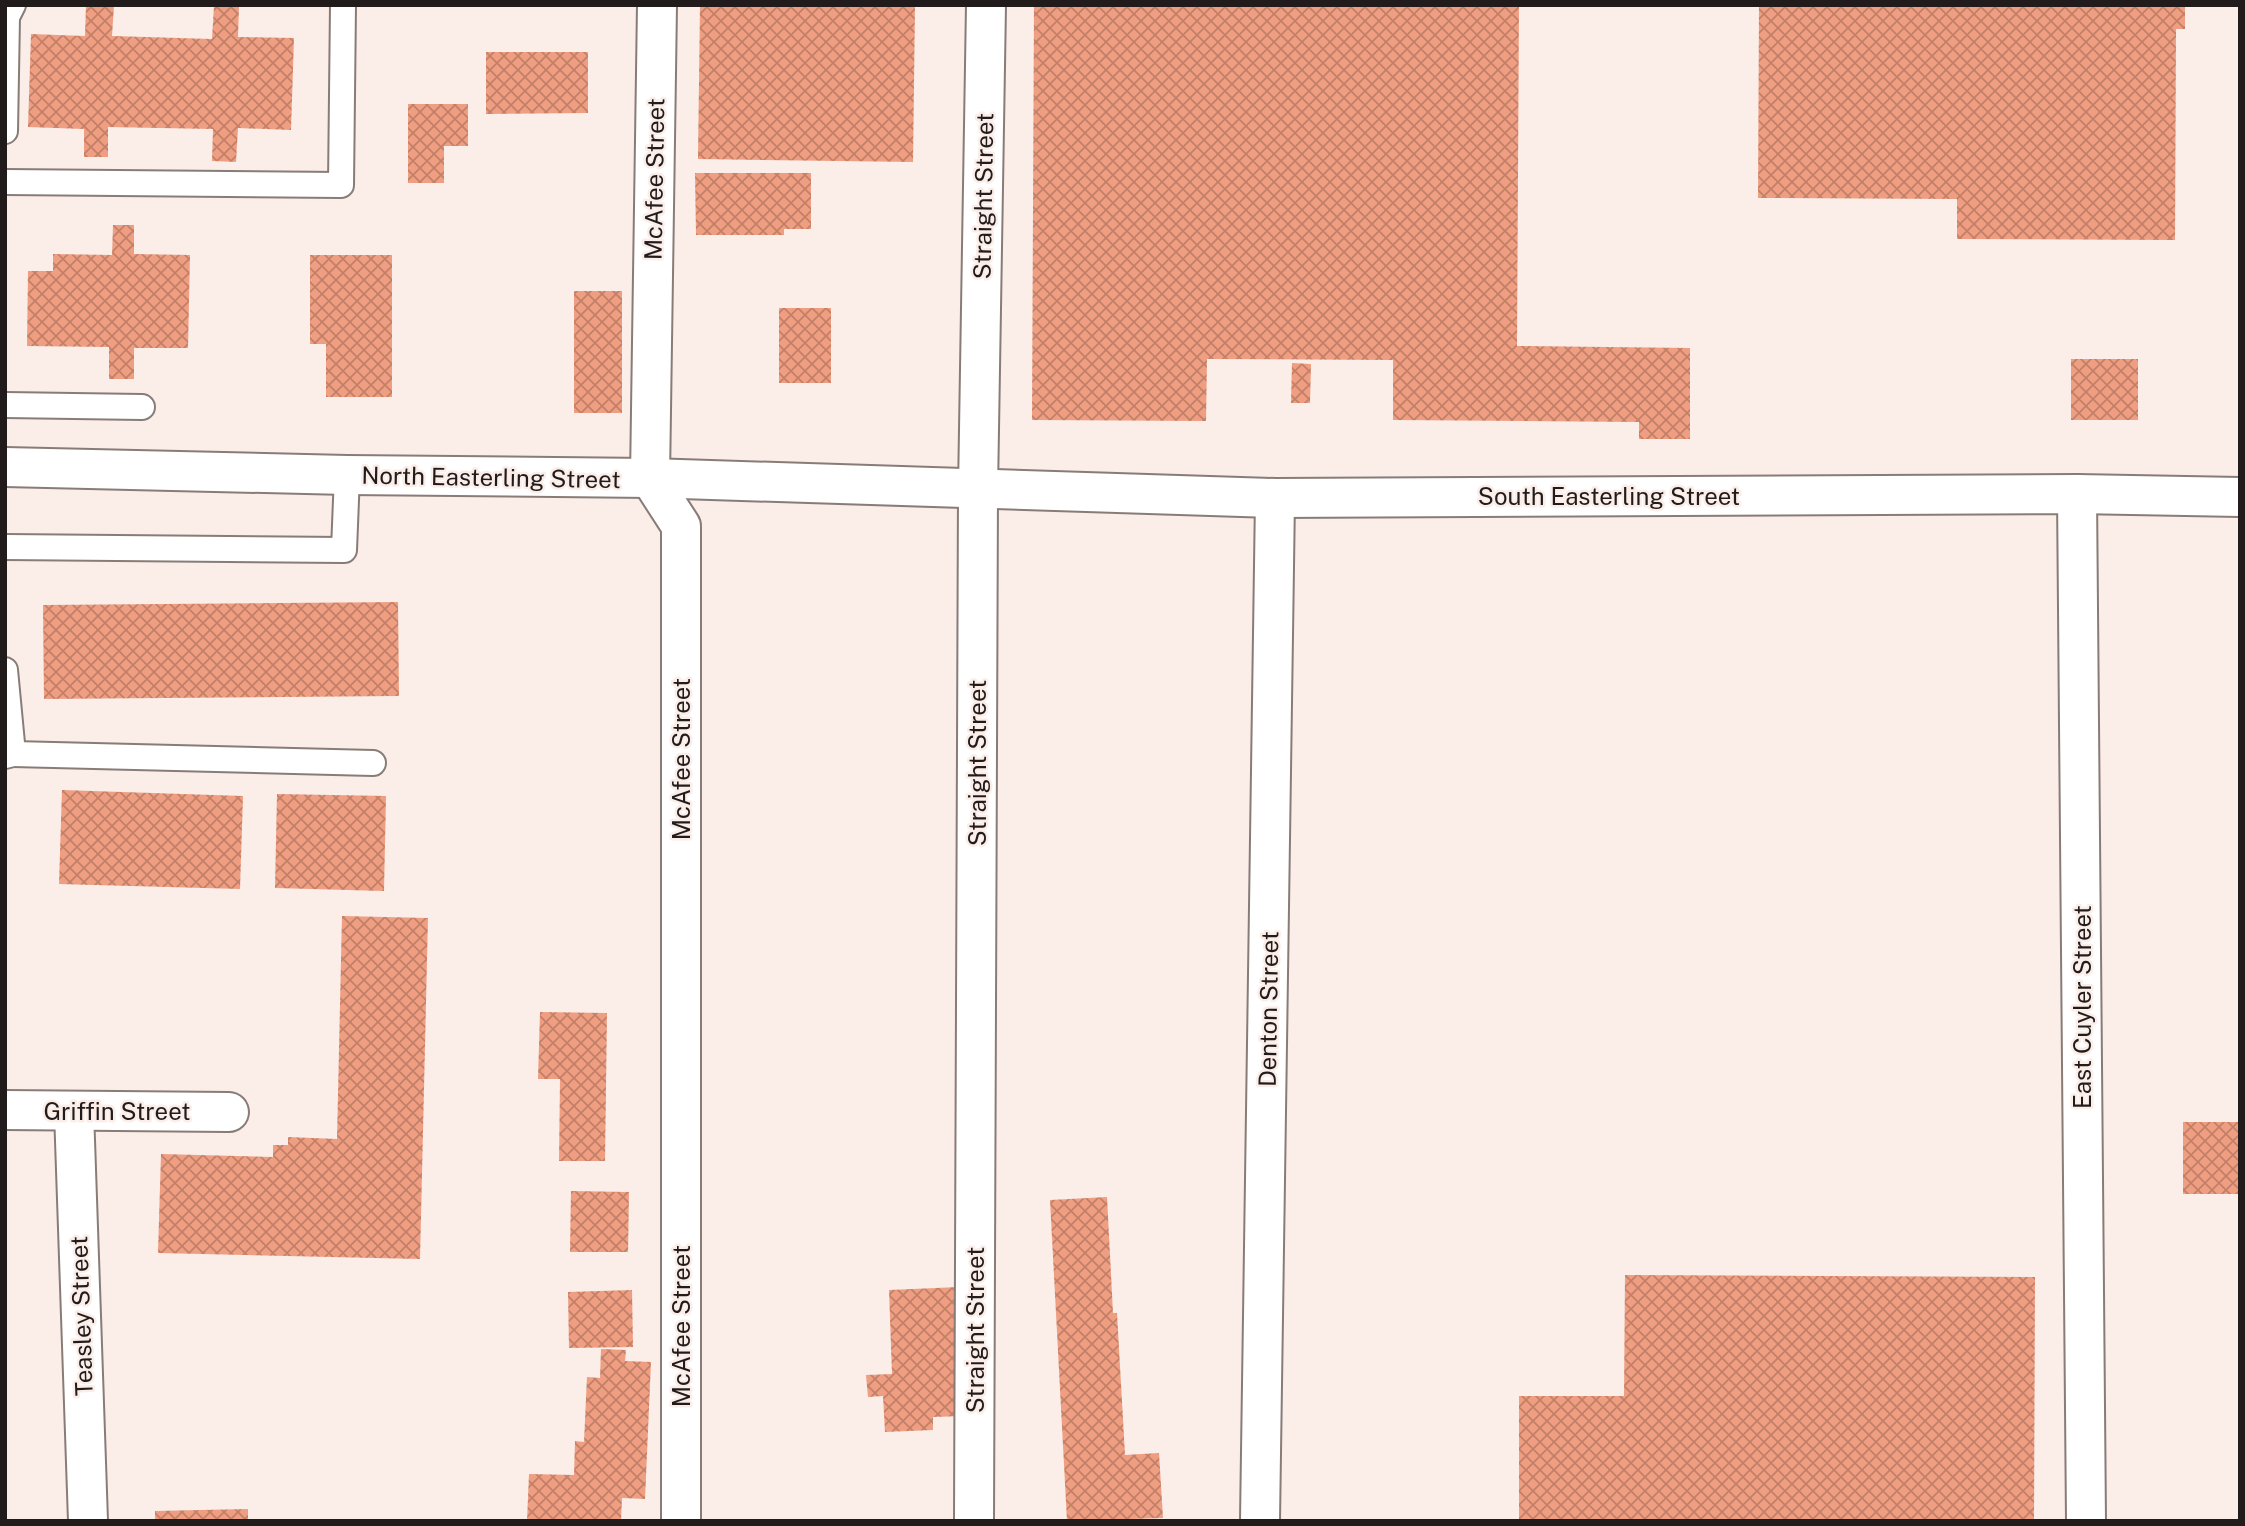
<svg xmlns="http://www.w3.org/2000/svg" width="2245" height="1526" font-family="'Public Sans',sans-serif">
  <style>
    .building { fill: url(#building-cross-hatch) }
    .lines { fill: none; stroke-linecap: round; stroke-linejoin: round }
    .service-casing { stroke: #887c77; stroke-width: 28 }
    .minor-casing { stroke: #887c77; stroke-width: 42 }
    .service { stroke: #fff; stroke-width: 24 }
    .minor { stroke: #fff; stroke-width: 38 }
    .labels { text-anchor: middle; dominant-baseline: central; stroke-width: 5; stroke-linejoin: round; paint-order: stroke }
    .street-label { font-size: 24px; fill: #211c1b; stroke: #fbede8 }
  </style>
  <defs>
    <pattern id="building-cross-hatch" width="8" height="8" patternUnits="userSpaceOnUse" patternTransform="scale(1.75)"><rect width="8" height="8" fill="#f09e81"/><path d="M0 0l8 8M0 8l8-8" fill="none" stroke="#c28069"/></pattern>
  </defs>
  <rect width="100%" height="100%" fill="#fbede8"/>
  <!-- building -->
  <g class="building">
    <path d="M 86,5 L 114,5 L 112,36 L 212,39 L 214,6 L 239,6 L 238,37 L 294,38 L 291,130 L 238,128 L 236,162 L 212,161 L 213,129 L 108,127 L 108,157 L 84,157 L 84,129 L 28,127 L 31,34 L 85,36 Z"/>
    <path d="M 700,5 L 915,5 L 913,162 L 698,159 Z"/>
    <path d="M 1034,5 L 1519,5 L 1517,346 L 1690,348 L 1690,439 L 1639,439 L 1639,422 L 1393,420 L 1393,360 L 1207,359 L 1206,421 L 1032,420 Z"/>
    <path d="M 1759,5 L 2185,5 L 2185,29 L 2176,29 L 2175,240 L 1957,239 L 1957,199 L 1758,198 Z"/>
    <path d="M 486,52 L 588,52 L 588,113 L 486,114 Z"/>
    <path d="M 408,104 L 468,104 L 468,146 L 444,146 L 444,183 L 408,183 Z"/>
    <path d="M 695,173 L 811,173 L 811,229 L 784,229 L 784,235 L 696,235 Z"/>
    <path d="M 113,225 L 134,225 L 134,254 L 190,255 L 188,348 L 134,348 L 134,379 L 109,379 L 109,347 L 27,346 L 28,271 L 53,271 L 53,254 L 112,255 Z"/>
    <path d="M 310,255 L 392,255 L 392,397 L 326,397 L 326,344 L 310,344 Z"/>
    <rect x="574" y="291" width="48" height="122"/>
    <rect x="779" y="308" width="52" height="75"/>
    <rect x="2071" y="359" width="67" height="61"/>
    <path d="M 1292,363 L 1311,364 L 1310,403 L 1291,403 Z"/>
    <path d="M 398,602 L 399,696 L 44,699 L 43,605 Z"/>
    <path d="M 62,790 L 243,796 L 240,889 L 59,884 Z"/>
    <path d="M 277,794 L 386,796 L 384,891 L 275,888 Z"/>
    <path d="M 342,916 L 428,918 L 420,1259 L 158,1253 L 161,1154 L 273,1157 L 273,1145 L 288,1145 L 288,1137 L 337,1139 Z"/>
    <path d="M 540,1012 L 607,1013 L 605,1161 L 559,1161 L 560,1079 L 538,1079 Z"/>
    <rect x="2183" y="1122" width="57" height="72"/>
    <path d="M 571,1191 L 629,1192 L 628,1252 L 570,1252 Z"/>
    <path d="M 1107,1197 L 1113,1313 L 1117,1313 L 1125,1455 L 1159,1453 L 1163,1518 L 1067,1521 L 1050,1200 Z"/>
    <path d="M 1625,1275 L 2035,1277 L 2034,1521 L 1519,1521 L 1519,1396 L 1624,1396 Z"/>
    <path d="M 959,1287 L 965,1416 L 933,1417 L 933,1430 L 885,1432 L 883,1396 L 868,1397 L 866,1375 L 892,1374 L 889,1290 Z"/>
    <path d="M 632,1290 L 633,1347 L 569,1348 L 568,1292 Z"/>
    <path d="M 601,1349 L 626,1350 L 625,1361 L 651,1362 L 645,1499 L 622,1498 L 621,1521 L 527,1521 L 529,1474 L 574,1475 L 575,1441 L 584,1442 L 587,1377 L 600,1378 Z"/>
    <path d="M 248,1509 L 248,1521 L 155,1521 L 155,1511 Z"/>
  </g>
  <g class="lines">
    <!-- service casing -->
    <g class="service-casing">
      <g id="service">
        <path d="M 5,131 L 7,17 L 13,5"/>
        <path d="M 5,182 L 341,185 L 343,5"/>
        <path d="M 5,405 L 142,407"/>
        <path d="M 5,547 L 344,550 L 347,475"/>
        <path d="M 5,670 L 13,754 L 5,756"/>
        <path d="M 13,754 L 373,763"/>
      </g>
    </g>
    <!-- minor casing -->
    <g class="minor-casing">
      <g id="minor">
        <path d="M 657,5 L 650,478 L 681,526 L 681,1521"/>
        <path d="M 5,467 L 347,475 L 650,478 L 1275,498 L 2077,494 L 2240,497"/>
        <path d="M 2077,494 L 2086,1521"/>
        <path d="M 5,1110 L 229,1112"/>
        <path d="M 74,1111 L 88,1521"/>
        <path d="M 974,1521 L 978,490 L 986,5"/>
        <path d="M 1260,1521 L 1275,498"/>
      </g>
    </g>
    <!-- service -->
    <use href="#service" class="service"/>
    <!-- minor -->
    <use href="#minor" class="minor"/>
  </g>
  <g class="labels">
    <!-- street labels -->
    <g class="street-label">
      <text transform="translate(654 179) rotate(-89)">McAfee Street</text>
      <text transform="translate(983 196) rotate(-89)">Straight Street</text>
      <text transform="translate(491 477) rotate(1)">North Easterling Street</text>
      <text x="1609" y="496">South Easterling Street</text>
      <text transform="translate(681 759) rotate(-90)">McAfee Street</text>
      <text transform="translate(977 763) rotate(-90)">Straight Street</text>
      <text transform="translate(2082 1007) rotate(-90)">East Cuyler Street</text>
      <text transform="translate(1268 1009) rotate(-89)">Denton Street</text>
      <text x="117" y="1111">Griffin Street</text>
      <text transform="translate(81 1316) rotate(-92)">Teasley Street</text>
      <text transform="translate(681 1326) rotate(-90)">McAfee Street</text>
      <text transform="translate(975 1330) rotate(-90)">Straight Street</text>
    </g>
  </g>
  <!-- border -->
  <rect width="2245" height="1526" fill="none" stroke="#211c1b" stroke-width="14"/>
</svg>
